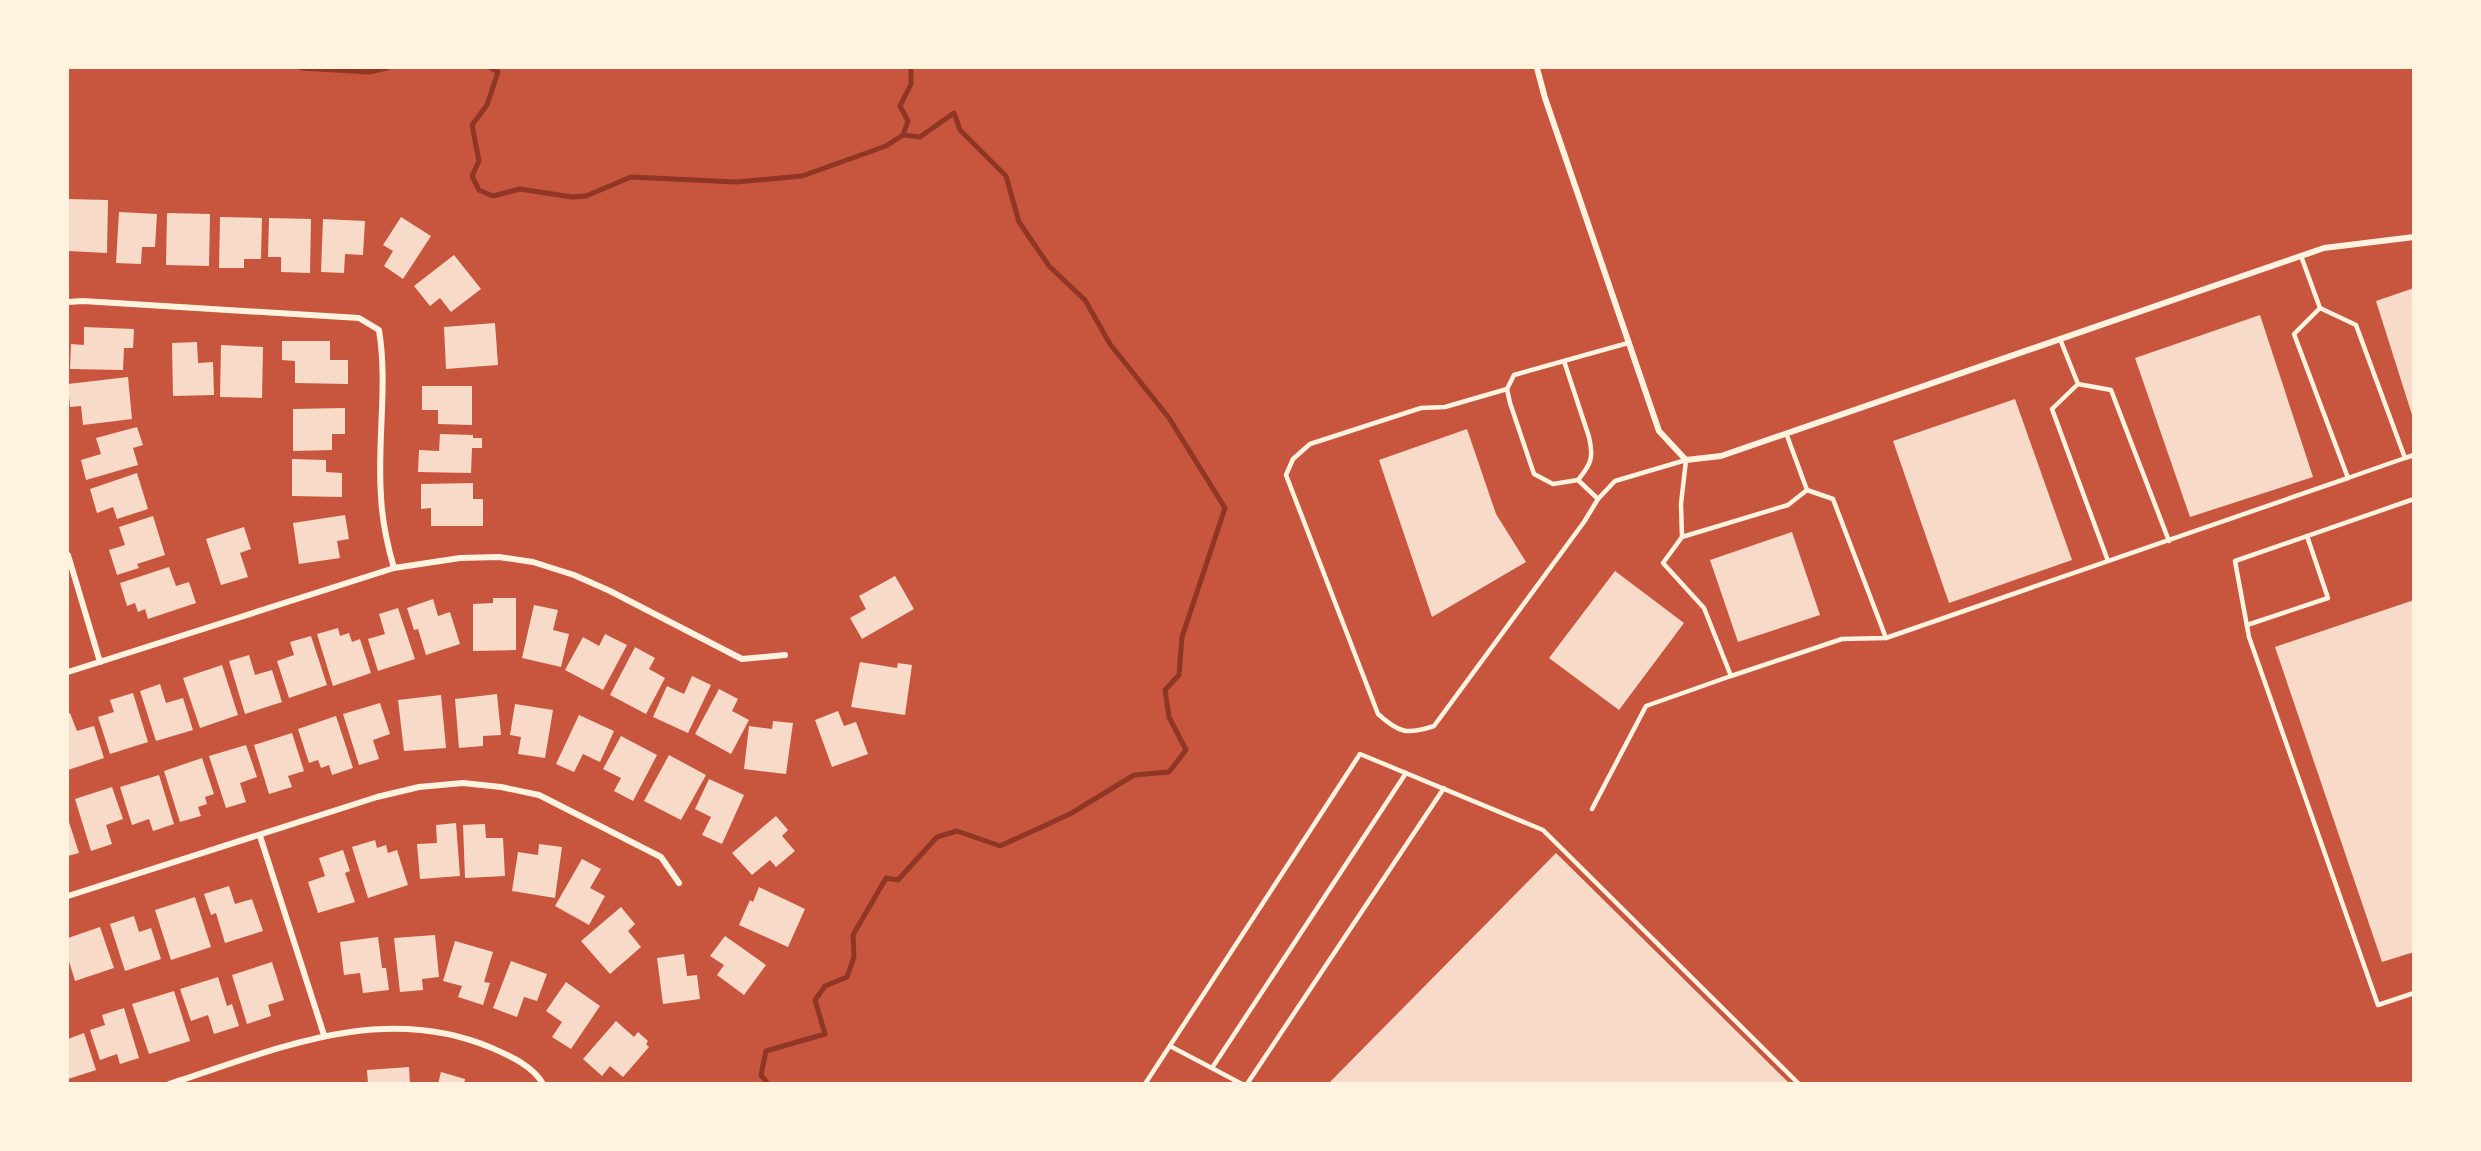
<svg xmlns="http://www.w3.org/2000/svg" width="2481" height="1151" font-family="Mulish,sans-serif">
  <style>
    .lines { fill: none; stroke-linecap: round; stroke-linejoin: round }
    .stream { stroke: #8f3625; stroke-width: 5 }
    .building { fill: #f7dbc8 }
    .service { stroke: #fff3e0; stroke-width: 4.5 }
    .minor { stroke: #fff3e0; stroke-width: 6 }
  </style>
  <rect width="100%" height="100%" fill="#c8553d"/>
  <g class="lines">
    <!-- stream -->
    <g class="stream">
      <path d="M 302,68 L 369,72 L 387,68"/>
      <path d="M 491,68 L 498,72 L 487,105 L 472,125 L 479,161 L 472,176 L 479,190 L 493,196 L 520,189 L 572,197 L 586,196 L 631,177 L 736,182 L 802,176 L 886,146 L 903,135 L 908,121 L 900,106 L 911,84 L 911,68"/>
      <path d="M 768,1084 L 761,1075 L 766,1051 L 825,1034 L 815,1000 L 825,986 L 847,977 L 854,957 L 853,935 L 886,878 L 898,880 L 937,837 L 957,831 L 1000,846 L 1070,814 L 1134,775 L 1169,772 L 1186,750 L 1169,717 L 1165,690 L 1179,675 L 1182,637 L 1225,508 L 1169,418 L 1110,344 L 1085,300 L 1049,266 L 1019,222 L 1006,176 L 960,130 L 954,113 L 920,137 L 903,135"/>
    </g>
  </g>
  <!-- building -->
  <g class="building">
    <path d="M 68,199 L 108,200 L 107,253 L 68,251 Z"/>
    <path d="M 119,212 L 157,214 L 155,247 L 142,247 L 141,264 L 116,263 Z"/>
    <path d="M 167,213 L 210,214 L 209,266 L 166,265 Z"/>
    <path d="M 220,217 L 262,218 L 261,259 L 244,259 L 244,268 L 219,268 Z"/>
    <path d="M 401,217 L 431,236 L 403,279 L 384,266 L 393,251 L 383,245 Z"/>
    <path d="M 269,218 L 311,219 L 310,273 L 281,272 L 281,257 L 268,257 Z"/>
    <path d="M 323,219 L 365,221 L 363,255 L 345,254 L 344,273 L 321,272 Z"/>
    <path d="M 454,255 L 481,289 L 451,312 L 440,298 L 430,306 L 414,286 Z"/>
    <path d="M 2414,288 L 2414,418 L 2413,418 L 2376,301 Z"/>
    <path d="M 2260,315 L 2313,477 L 2190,517 L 2135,358 Z"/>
    <path d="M 495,323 L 498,365 L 446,369 L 444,327 Z"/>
    <path d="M 84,327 L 134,329 L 133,348 L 124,348 L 123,370 L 70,369 L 71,344 L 84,345 Z"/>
    <path d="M 282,341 L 330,341 L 330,360 L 348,360 L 348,384 L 295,383 L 295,361 L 282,360 Z"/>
    <path d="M 197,342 L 198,363 L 213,362 L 214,395 L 173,396 L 172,343 Z"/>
    <path d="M 221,345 L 263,347 L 262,398 L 220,397 Z"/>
    <path d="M 128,377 L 132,419 L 83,425 L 81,406 L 70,407 L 68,384 Z"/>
    <path d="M 422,386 L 472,386 L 472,425 L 438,424 L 438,410 L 422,410 Z"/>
    <path d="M 2015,399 L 2072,560 L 1949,603 L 1893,441 Z"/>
    <path d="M 345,408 L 345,434 L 332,434 L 332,450 L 293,451 L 293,409 Z"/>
    <path d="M 137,427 L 143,445 L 133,448 L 138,465 L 86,480 L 81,460 L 101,454 L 96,438 Z"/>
    <path d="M 1467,429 L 1496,514 L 1526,562 L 1432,617 L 1379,460 Z"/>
    <path d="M 440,434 L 473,435 L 473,438 L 482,438 L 482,448 L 472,448 L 471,473 L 418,472 L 419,450 L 439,451 Z"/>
    <path d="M 292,459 L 326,460 L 326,472 L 342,473 L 342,497 L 292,496 Z"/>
    <path d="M 137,473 L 148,509 L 117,519 L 113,507 L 97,513 L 90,489 Z"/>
    <path d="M 473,483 L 473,499 L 483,499 L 483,526 L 431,526 L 431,508 L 421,509 L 421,484 Z"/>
    <path d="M 345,515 L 349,539 L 337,541 L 340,558 L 299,564 L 293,523 Z"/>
    <path d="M 153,516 L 165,555 L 137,564 L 139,568 L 117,575 L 109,550 L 125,545 L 119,527 Z"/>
    <path d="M 244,527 L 251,549 L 240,553 L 248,577 L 221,585 L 206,539 Z"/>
    <path d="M 1792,532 L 1820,615 L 1738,642 L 1710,560 Z"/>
    <path d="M 169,567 L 176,586 L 189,582 L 196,603 L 148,619 L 145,609 L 138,612 L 135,603 L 127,606 L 120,583 Z"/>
    <path d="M 1615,571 L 1684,623 L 1619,710 L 1549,658 Z"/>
    <path d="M 895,576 L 914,609 L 862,639 L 850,618 L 866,609 L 859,596 Z"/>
    <path d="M 493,598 L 516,598 L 516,650 L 473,651 L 473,604 L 493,603 Z"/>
    <path d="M 433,599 L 438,616 L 450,612 L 460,644 L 426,655 L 418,629 L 414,630 L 407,608 Z"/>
    <path d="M 2414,600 L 2414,952 L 2382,962 L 2275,647 Z"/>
    <path d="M 534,605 L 558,610 L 553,630 L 569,634 L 561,667 L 522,658 Z"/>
    <path d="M 398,608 L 415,659 L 378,671 L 368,639 L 385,634 L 379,614 Z"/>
    <path d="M 338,628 L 340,636 L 349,633 L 352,642 L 360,639 L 371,673 L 333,686 L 317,634 Z"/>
    <path d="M 605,634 L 627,645 L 603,690 L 565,670 L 583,637 L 599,646 Z"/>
    <path d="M 311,636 L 327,685 L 289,698 L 277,661 L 294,655 L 290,642 Z"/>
    <path d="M 635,647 L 655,658 L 649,669 L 665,678 L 646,714 L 610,695 Z"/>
    <path d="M 249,655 L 255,675 L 272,670 L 282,702 L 245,714 L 229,661 Z"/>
    <path d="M 860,662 L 897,668 L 898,663 L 912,665 L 905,715 L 851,707 Z"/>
    <path d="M 222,665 L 238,715 L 200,728 L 183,678 Z"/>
    <path d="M 692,676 L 711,685 L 688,733 L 653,717 L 667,686 L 684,694 Z"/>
    <path d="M 160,684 L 166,703 L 183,698 L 193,730 L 156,741 L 140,691 Z"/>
    <path d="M 719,689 L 738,699 L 732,711 L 749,720 L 731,754 L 695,734 Z"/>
    <path d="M 133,693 L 148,742 L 110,754 L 98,717 L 114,712 L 110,700 Z"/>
    <path d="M 497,694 L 501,735 L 483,736 L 483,746 L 459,748 L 455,699 Z"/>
    <path d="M 441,695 L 446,748 L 404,751 L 398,700 Z"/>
    <path d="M 380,703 L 390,734 L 373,740 L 379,759 L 359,765 L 343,714 Z"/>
    <path d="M 515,704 L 553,710 L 545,758 L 518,754 L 521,737 L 510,735 Z"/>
    <path d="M 838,711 L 844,726 L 856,722 L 868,754 L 832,767 L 815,720 Z"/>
    <path d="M 70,713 L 77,731 L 94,726 L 104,758 L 68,770 L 68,714 Z"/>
    <path d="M 579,715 L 614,731 L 600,762 L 583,754 L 574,772 L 556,764 Z"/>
    <path d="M 336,716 L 353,768 L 332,775 L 329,765 L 321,768 L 318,760 L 309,763 L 298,729 Z"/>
    <path d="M 773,721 L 793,723 L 786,774 L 744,769 L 749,726 L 772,729 Z"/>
    <path d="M 292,733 L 304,771 L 288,776 L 292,787 L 269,794 L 254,745 Z"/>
    <path d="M 621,736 L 657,755 L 633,801 L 614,791 L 621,778 L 603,769 Z"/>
    <path d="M 246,745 L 257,777 L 240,783 L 246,802 L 226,808 L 209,756 Z"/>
    <path d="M 669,755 L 706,775 L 681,820 L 644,801 Z"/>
    <path d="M 202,758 L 214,794 L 205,797 L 207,804 L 198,807 L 201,816 L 180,822 L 164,771 Z"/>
    <path d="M 159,775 L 174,824 L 153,831 L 149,819 L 132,825 L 120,787 Z"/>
    <path d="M 709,779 L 744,795 L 722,844 L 702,835 L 711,817 L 695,809 Z"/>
    <path d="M 112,787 L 123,819 L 106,825 L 112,844 L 91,851 L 75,799 Z"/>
    <path d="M 776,816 L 788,830 L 782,836 L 795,851 L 776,867 L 770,860 L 752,875 L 732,853 Z"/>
    <path d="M 68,819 L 79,853 L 68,856 Z"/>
    <path d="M 456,823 L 460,876 L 420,879 L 417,844 L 437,843 L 436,825 Z"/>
    <path d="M 485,824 L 486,838 L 503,838 L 505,876 L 465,878 L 463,825 Z"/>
    <path d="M 375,840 L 377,848 L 386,845 L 388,853 L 397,850 L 408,885 L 368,898 L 352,847 Z"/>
    <path d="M 539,844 L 562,847 L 555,898 L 512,891 L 518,852 L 538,855 Z"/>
    <path d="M 343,850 L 350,871 L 345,873 L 355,902 L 318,913 L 308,882 L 325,876 L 319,858 Z"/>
    <path d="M 1556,853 L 1790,1084 L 1328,1084 Z"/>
    <path d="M 582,859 L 601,869 L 590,888 L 605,896 L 589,925 L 555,906 Z"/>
    <path d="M 229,886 L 235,904 L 252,899 L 263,931 L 225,943 L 216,913 L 211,915 L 204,894 Z"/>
    <path d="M 759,887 L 805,909 L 788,947 L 739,925 L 750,900 L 753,902 Z"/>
    <path d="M 195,897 L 211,947 L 171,960 L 155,910 Z"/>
    <path d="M 621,907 L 635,924 L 628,931 L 641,947 L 610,974 L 581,941 Z"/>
    <path d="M 134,916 L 139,932 L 151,928 L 161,959 L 125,971 L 110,924 Z"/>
    <path d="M 100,927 L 114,968 L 75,981 L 68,958 L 68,938 Z"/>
    <path d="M 435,935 L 439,977 L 422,979 L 423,990 L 400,992 L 394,938 Z"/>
    <path d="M 725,936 L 766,965 L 744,995 L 717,975 L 724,965 L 710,956 Z"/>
    <path d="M 378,937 L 382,968 L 386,968 L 389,990 L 363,993 L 360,973 L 344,975 L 340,942 Z"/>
    <path d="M 455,941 L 493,952 L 484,982 L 490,983 L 483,1005 L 458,997 L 462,986 L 443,981 Z"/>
    <path d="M 684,954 L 687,976 L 697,975 L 700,999 L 663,1004 L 657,958 Z"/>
    <path d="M 511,961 L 547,974 L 537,1001 L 524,997 L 517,1017 L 493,1008 Z"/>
    <path d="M 272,962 L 284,1000 L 268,1005 L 271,1016 L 247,1024 L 232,975 Z"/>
    <path d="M 218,977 L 227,1006 L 232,1004 L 239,1026 L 214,1034 L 208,1015 L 191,1021 L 180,989 Z"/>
    <path d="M 566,982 L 600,1006 L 571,1049 L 552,1037 L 562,1022 L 546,1011 Z"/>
    <path d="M 174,991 L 190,1041 L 149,1054 L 132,1004 Z"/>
    <path d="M 124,1008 L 139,1058 L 120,1064 L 117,1054 L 100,1060 L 90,1030 L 105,1025 L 102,1015 Z"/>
    <path d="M 616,1021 L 634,1037 L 638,1032 L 648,1041 L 646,1044 L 649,1047 L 623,1077 L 610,1066 L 602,1076 L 583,1059 Z"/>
    <path d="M 84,1033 L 96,1070 L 68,1079 L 68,1039 Z"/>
    <path d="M 409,1067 L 410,1084 L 368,1084 L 367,1070 Z"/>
    <path d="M 441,1072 L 465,1079 L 464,1084 L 438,1084 Z"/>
  </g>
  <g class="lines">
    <!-- service -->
    <g class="service">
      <path d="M 2301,256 L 2320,308 L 2356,325 L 2405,458 L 2414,455"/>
      <path d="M 2320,308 L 2294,334 L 2348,478 L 2405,458"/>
      <path d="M 2060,339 L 2078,384 L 2052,409 L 2108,561"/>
      <path d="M 1564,361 L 1589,437 C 1594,458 1591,464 1578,480 L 1553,484 L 1534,474 L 1510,403 L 1507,389 L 1514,375 L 1628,343"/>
      <path d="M 2078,384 L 2111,390 L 2169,541"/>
      <path d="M 1507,389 L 1445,407 L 1421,408 L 1310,444 L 1293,459 L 1286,475 L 1378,714 C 1399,733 1407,735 1434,726 L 1584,522 L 1598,499 L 1615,481 L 1686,460 L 1681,504 L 1682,537 L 1788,505 L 1807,490"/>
      <path d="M 1786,433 L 1807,490 L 1833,499 L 1886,638"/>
      <path d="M 1578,480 L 1598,499"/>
      <path d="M 2414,499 L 2235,561 L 2249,637 L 2378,1005 L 2414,993"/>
      <path d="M 1682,537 L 1663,563 L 1704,608 L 1731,676 L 1842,639 L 1886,638 L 2348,478"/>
      <path d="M 2247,625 L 2328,598 L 2307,536"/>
      <path d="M 1592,809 L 1646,706 L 1731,676"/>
      <path d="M 1170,1046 L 1242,1084"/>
      <path d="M 1212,1068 L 1406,773"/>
      <path d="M 1145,1084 L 1360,754 L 1543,830 L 1799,1084"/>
      <path d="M 1247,1084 L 1444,788"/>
    </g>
    <!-- minor -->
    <g class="minor">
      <path d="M 1537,68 L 1545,98 L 1659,431 L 1686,460 L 1721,456 L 2324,248 L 2414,237"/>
      <path d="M 68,302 L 83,301 L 359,318 L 379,330 C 388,385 377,440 381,496 C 382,520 387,544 394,568"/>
      <path d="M 68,555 L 100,662"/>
      <path d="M 68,672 L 394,568 L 460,558 L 499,557 L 533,562 L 574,575 L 610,591 L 742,659 L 785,655"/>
      <path d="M 260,836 L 324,1035"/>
      <path d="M 68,896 L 377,797 L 419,787 L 463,783 L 501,787 L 539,795 L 661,857 L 679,883"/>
      <path d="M 169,1084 C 275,1050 382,1001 492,1048 C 510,1056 533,1066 543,1084"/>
    </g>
  </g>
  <!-- border -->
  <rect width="2481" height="1151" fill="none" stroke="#fff3e0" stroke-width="138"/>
</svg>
